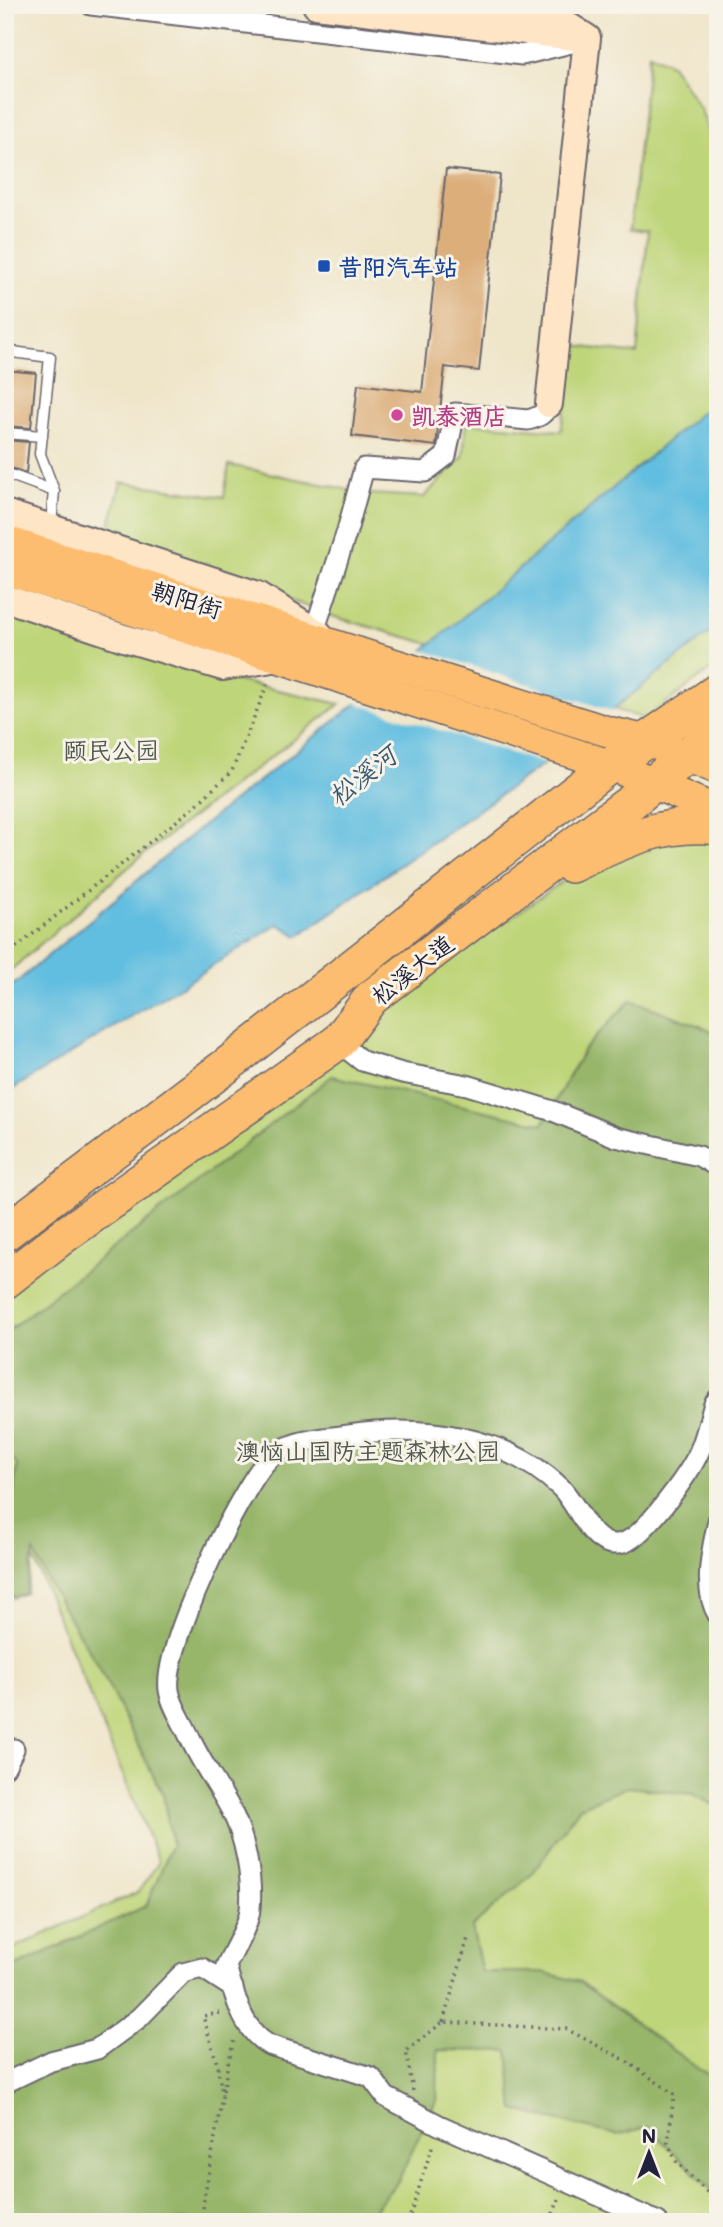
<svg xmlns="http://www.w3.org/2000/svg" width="723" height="2227" font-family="Mali,'LXGW WenKai TC',sans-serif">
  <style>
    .green { fill: #bfd57a; stroke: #707c5a; stroke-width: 2 }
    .forest { fill: #97b66a; stroke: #5c6c52; stroke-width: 2 }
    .water { fill: #62bee0; stroke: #42708e; stroke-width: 2 }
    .pier { fill: #efe5c9 }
    .building { fill: #dcae7a }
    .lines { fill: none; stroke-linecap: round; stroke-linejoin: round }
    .lane-casing { stroke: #6a666d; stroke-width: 13 }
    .street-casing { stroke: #6a666d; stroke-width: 23 }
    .secondary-casing { stroke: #6a666d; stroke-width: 30 }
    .primary-casing { stroke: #6a666d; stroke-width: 33 }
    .highway-casing { stroke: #6a666d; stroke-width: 38 }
    .path { stroke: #6a666d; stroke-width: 3.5; stroke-dasharray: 2 5; stroke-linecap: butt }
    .lane { stroke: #fff; stroke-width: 10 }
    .street { stroke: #fff; stroke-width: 19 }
    .secondary { stroke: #fee5c5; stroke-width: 26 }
    .primary { stroke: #fcbd6f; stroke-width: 30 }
    .highway { stroke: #fcbd6f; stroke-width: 35 }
    .transit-dot { fill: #1a4fb4; stroke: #f7f3e8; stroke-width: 2.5 }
    .hotel-dot { fill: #d1479c; stroke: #f7f3e8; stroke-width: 2.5 }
    .labels { text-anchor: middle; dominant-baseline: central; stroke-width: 6; stroke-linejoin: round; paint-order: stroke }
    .transit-label { font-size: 24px; font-weight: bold; fill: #164399; stroke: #f7f3e8; text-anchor: start }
    .hotel-label { font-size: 24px; font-weight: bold; fill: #b23c85; stroke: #f7f3e8; text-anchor: start }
    .street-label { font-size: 24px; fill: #22223b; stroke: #f7f3e8 }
    .park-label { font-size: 24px; fill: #51584e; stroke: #f7f3e8 }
    .water-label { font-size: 26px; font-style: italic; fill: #385975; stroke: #f7f3e8 }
  </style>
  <rect width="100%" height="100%" fill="#f7f3e8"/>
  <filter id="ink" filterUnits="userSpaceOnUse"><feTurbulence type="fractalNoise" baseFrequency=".0143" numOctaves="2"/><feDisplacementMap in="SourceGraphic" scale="14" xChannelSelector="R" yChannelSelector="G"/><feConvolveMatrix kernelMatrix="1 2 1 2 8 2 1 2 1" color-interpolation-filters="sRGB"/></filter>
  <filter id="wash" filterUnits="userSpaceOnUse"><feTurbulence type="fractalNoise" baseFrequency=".00686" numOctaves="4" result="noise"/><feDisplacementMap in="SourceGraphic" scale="28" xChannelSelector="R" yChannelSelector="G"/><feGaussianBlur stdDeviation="1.57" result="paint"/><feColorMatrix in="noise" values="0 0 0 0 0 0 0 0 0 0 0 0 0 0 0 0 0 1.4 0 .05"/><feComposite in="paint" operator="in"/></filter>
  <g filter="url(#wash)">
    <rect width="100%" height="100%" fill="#efe5c9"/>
    <!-- green -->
    <g class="green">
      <path d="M 649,54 L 671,64 L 701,110 L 709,135 L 718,137 L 718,430 L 451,650 L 335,617 L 108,533 L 121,482 L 224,497 L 229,465 L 370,494 L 424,497 L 463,457 L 466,423 L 561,431 L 576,346 L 637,354 L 648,231 L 630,229 Z"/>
      <path d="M 5,607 L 229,679 L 340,704 L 139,858 L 5,975 Z"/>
      <path d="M 718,626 L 718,664 L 645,719 L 614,709 Z"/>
      <path d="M 718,839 L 718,2222 L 5,2222 L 5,1952 L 138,1892 L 159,1862 L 24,1536 L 5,1538 L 5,1285 L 276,1079 L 582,868 L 651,840 Z"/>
    </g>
    <!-- forest -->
    <path class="forest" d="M 631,1000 L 718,1033 L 718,1807 L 692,1794 L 627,1787 L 580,1807 L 532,1874 L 472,1927 L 482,1972 L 542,1972 L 580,1982 L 700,2070 L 718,2079 L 718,2196 L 648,2127 L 617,2135 L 514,2110 L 508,2051 L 438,2050 L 437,2098 L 398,2181 L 365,2220 L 5,2222 L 5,1971 L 146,1906 L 172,1844 L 163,1795 L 99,1667 L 50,1586 L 34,1552 L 26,1593 L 13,1598 L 6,1584 L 8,1541 L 17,1465 L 5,1450 L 5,1333 L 332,1076 L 543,1124 L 584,1049 Z"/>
    <!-- water -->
    <path class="water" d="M 718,398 L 718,626 L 543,765 L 298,936 L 278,924 L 194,978 L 16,1087 L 5,1096 L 5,992 L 196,831 L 442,635 Z"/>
    <!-- pier -->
    <path class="pier" d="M 419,649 L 615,712 L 548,765 L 352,702 Z"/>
    <g id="blocks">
      <!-- building -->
      <g class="building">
        <path d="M 446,169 L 500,175 L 479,371 L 445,367 L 436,446 L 352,436 L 358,384 L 422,392 Z"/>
        <path d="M 5,370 L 36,373 L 31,428 L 5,426 Z"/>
        <path d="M 5,440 L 29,442 L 26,473 L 5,466 Z"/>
      </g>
    </g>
  </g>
  <g filter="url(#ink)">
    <use href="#blocks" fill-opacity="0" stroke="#6a666d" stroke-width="2"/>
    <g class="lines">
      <!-- lane casing -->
      <g class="lane-casing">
        <g id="lane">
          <path d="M 5,351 L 50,357 L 40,454 L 54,491 L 51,525"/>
          <path d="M 5,433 L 42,436"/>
          <path d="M 5,473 L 54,491"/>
        </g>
      </g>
      <!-- street casing -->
      <g class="street-casing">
        <g id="street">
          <path d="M 91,5 L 522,55 L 575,42"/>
          <path d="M 312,638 L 347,531 L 364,468 L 425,472 L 446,456 L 455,413 L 528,420 C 539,417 545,414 549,404"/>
          <path d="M 338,1042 L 362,1061 L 402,1073 L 467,1085 L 553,1111 L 616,1137 L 699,1156 L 718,1167"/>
          <path d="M 718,1521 C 712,1548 702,1590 718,1615"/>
          <path d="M 5,1767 L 14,1749"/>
          <path d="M 5,2083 L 51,2061 L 97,2049 L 139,2018 L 183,1973 L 202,1968 L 233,1988"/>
          <path d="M 658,2222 L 439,2125 L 386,2097 L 371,2077 L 269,2045 C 241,2029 235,1996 226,1966 C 233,1951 249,1925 250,1909 C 253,1879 245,1837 231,1810 C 218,1785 201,1763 189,1736 C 183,1722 171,1705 169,1690 C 163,1647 236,1498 265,1463 C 285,1439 320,1439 349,1435 C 421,1424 506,1435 561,1488 C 576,1503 588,1537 608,1543 C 614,1545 624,1544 629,1540 C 648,1530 690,1473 699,1452 C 706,1437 709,1420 714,1404 L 718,1399"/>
        </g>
      </g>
      <!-- secondary casing -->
      <g class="secondary-casing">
        <g id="secondary">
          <path d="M 316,5 L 582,38"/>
          <path d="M 490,5 L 548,13 L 587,38 L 549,404"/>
          <path d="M 5,513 L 258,595 L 319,634"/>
          <path d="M 5,598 L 124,638 L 223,667 L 278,658"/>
        </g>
      </g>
      <!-- primary casing -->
      <g class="primary-casing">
        <g id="primary">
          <path d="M 5,541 L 606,731 L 645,740 L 718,769"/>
          <path d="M 5,569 L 610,765 L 718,811"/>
        </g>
      </g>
      <!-- highway casing -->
      <g class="highway-casing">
        <g id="highway">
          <path d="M 571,865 C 619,842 664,820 718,827"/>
          <path d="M 5,1233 L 226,1066 L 610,765 L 718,691"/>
          <path d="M 5,1281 L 63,1236 L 338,1042 L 371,998 L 631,802 L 718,730"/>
        </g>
      </g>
      <!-- path -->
      <g class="path">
        <path d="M 5,956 L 193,808 L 232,771 L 268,683"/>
        <path d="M 220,2013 L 203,2016 L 218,2067 L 222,2095"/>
        <path d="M 443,2022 L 468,1938"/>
        <path d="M 413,2091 L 406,2051 L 443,2022 L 566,2029 L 625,2060 L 674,2094 L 668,2143 L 676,2161 L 718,2204"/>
        <path d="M 559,2199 L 551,2219 L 559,2222"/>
        <path d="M 205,2222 L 203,2205 L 228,2063 L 234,2041 L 237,2041"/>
        <path d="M 408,2222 L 433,2144"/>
        <path d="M 542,2222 L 544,2216 L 551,2219"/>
      </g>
      <!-- lane -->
      <use href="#lane" class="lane"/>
      <!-- street -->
      <use href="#street" class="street"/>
      <!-- secondary -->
      <use href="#secondary" class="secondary"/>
      <!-- primary -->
      <use href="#primary" class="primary"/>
      <!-- highway -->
      <use href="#highway" class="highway"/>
    </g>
  </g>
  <!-- markers -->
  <rect class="transit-dot" x="317" y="259" width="14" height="14" rx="3.5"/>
  <circle class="hotel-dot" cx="397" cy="415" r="7"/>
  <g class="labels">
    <!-- transit labels -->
    <g class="transit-label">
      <text x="338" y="266">昔阳汽车站</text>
    </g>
    <!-- hotel labels -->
    <g class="hotel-label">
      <text x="411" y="415">凯泰酒店</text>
    </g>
    <!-- street labels -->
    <g class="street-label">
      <text transform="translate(187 599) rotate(17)">朝阳街</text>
      <text transform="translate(412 969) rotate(-38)">松溪大道</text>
    </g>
    <!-- park labels -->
    <g class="park-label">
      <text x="111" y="749">颐民公园</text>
      <text x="368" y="1450">澳恼山国防主题森林公园</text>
    </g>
    <!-- water labels -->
    <g class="water-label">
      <text transform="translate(362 775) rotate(-38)">松溪河</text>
    </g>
  </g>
  <!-- margin -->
  <rect width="723" height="2227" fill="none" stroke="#f7f3e8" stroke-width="28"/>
  <!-- north arrow -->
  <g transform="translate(649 2153)" stroke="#f7f3e8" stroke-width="5" paint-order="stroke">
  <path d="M0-5L12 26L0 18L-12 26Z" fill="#22223b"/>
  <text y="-10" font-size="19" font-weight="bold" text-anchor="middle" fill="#22223b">N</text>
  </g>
</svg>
